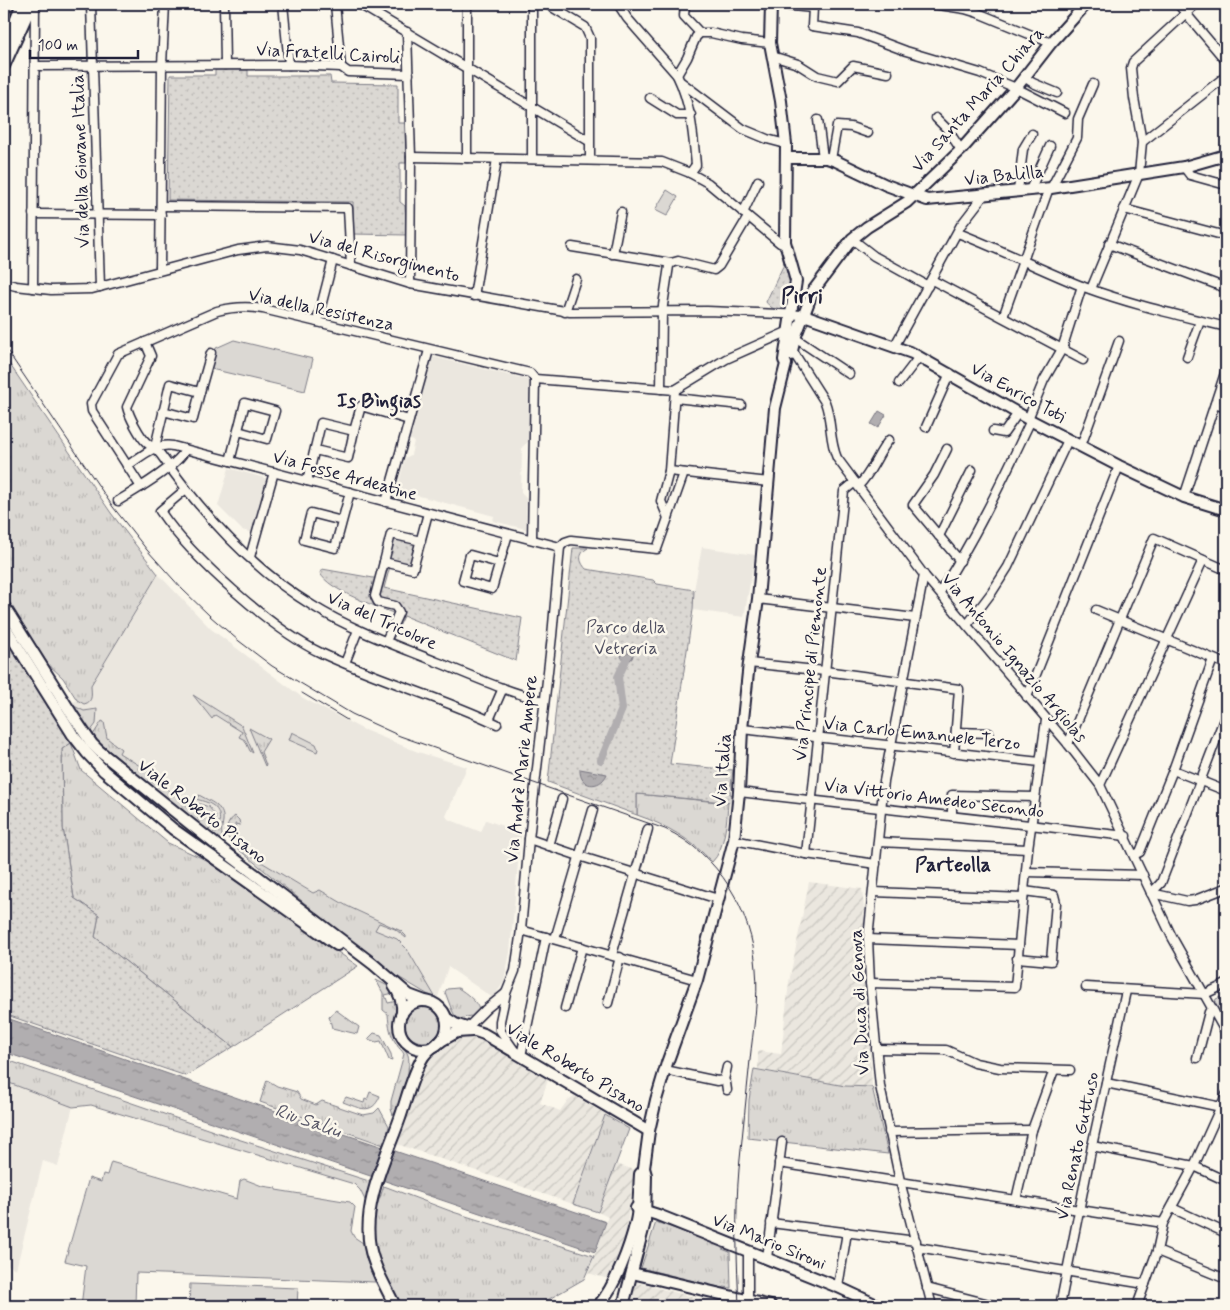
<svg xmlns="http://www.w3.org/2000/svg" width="1230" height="1310" font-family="Mynerve,sans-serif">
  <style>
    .built { fill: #ebe7df; fill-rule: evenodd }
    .industrial { fill: url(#industrial-furrows) }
    .grass { fill: url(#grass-tufts); stroke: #7e7d87 }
    .park { fill: url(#park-dots); stroke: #7e7d87 }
    .pitch { fill: #dbd8d3; stroke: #7e7d87 }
    .water { fill: url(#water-ripples); stroke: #787681 }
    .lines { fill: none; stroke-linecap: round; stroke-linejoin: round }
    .canal { stroke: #b1aeb0; stroke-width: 8 }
    .street-casing { stroke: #22223b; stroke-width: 11 }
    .secondary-casing { stroke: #22223b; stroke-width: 14 }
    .street { stroke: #fbf7ec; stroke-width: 8 }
    .secondary { stroke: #fbf7ec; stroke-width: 10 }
    .tram { stroke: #22223b; stroke-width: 1 }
    .labels { text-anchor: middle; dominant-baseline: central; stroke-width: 5; stroke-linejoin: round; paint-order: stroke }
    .street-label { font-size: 18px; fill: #22223b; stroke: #fbf7ec }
    .park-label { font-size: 18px; fill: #505061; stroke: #fbf7ec }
    .water-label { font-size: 19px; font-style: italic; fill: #545364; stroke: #fbf7ec }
    .quarter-label { font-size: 20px; font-weight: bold; fill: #22223b; stroke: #fbf7ec }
    .district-label { font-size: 22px; font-weight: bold; fill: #22223b; stroke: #fbf7ec }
  </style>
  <defs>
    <pattern id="industrial-furrows" width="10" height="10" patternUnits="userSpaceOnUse" patternTransform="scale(1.25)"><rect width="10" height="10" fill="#ebe7df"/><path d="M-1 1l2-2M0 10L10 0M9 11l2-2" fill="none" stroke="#c9c6c0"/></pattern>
    <pattern id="grass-tufts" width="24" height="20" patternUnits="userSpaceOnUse" patternTransform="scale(1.25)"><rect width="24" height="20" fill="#dbd8d3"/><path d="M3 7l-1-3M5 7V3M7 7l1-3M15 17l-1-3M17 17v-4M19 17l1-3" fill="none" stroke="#bcb9b6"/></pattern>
    <pattern id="park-dots" width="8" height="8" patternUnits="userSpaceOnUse" patternTransform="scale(1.25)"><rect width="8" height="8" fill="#dbd8d3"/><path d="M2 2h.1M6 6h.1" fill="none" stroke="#bcb9b6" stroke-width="1.8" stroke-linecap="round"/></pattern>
    <pattern id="water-ripples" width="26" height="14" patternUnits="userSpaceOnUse" patternTransform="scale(1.25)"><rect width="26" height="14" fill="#b1aeb0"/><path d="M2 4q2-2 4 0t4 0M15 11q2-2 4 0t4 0" fill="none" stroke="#908d90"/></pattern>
  </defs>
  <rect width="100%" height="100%" fill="#fbf7ec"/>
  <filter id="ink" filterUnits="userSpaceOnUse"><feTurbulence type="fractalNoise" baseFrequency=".02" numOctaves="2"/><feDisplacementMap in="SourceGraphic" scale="10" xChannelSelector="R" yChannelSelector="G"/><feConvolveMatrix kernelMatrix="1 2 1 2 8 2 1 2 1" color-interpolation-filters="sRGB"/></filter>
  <g filter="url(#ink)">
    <!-- built -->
    <g class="built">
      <path d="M 434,357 L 530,380 L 529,441 L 522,447 L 521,493 L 527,499 L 526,529 L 493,521 L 494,516 L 397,490 L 405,458 L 411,455 L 414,441 L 408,439 L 430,359 Z"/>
      <path d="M 229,468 L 268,479 L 253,533 L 242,530 L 218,506 Z"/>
      <path d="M 702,547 L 755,555 L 744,617 L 693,610 L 694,590 Z"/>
      <path d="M 158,574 L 211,629 L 303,698 L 362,729 L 418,752 L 467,767 L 446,816 L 448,819 L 481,832 L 486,820 L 522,833 L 520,841 L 510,952 L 504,982 L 493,998 L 448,967 L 437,1000 L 407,949 L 397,939 L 375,930 L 378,923 L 395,929 L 405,937 L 401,931 L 347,906 L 320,890 L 314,893 L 242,851 L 248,848 L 238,843 L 235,823 L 240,825 L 238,817 L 227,832 L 228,837 L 223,839 L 221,835 L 223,822 L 218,806 L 206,802 L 216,808 L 220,816 L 219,827 L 212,834 L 208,831 L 215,824 L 216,819 L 214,812 L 206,806 L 185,799 L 170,792 L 165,787 L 163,780 L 119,753 L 107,738 L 103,721 L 93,735 L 90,732 L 94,728 L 96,708 L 84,711 L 77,708 L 71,703 L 77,700 L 81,703 L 88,703 L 91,699 L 91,685 ZM 195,696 L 242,726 L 250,751 L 242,732 L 214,715 L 212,719 ZM 249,728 L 269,739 L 261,752 L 266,766 L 265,766 ZM 293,732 L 313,742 L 289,740 Z"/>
      <path d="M 4,1081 L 73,1106 L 58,1166 L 43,1161 L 16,1269 L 4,1263 Z"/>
    </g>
    <!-- industrial -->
    <g class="industrial">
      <path d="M 809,882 L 862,889 L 870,970 L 866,971 L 872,1087 L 845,1086 L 758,1069 L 758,1051 L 781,1054 L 789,982 Z"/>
      <path d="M 476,1037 L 548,1080 L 540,1103 L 560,1111 L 568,1100 L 574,1096 L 605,1114 L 573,1204 L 397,1144 L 421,1071 L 427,1060 L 438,1049 L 459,1038 Z"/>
      <path d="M 616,1164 L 635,1170 L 627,1225 L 629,1226 L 618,1265 L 616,1265 L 608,1279 L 588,1273 L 608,1217 L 598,1212 Z"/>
      <path d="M 634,1282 L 730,1306 L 627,1306 Z"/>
    </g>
    <!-- grass -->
    <g class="grass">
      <path d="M 4,4 L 14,4 L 4,28 Z"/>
      <path d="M 4,356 L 111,513 L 158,574 L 91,685 C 91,693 94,702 84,704 L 77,700 L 63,678 L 48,664 L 4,595 Z"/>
      <path d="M 193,695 L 242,726 L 253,753 L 250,751 L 245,740 L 239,737 L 242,732 L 215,715 L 212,719 Z"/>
      <path d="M 74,706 L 84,711 L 97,709 L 96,724 L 90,732 Z"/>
      <path d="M 102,721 L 104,722 L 107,738 L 121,749 L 119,753 L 163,780 L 165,787 L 170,792 L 185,799 L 209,807 L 216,816 L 215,824 L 208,831 L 100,743 L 93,735 Z"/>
      <path d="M 249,728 L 269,739 L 261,752 L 266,765 L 265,766 Z"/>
      <path d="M 292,732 L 316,744 L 318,749 L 317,752 L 289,740 Z"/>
      <path d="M 71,743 L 81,770 L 168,843 L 204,859 L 358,966 L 233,1047 L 95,937 L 99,915 L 74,898 L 63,828 L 62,749 Z"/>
      <path d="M 637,794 L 728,803 C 727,819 725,850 712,862 C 691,839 666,825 637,815 Z"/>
      <path d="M 199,795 C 209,801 225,806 223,821 C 222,829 220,833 224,841 L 223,843 L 212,834 C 221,827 223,812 212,805 C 208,802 202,801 196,799 Z"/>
      <path d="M 235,816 L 239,820 L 240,825 L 235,824 L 238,843 L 248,849 L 243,851 L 313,893 L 320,890 L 347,906 L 401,931 L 406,936 L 406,938 L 395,929 L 379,923 L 375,930 L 397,939 L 407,949 L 437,1000 L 395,975 L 377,962 L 233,845 C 225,836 224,824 235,816 Z"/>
      <path d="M 376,980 L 388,986 L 394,993 L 385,995 L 388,1003 L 397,1001 C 398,1012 392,1021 395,1032 C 397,1041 405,1047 408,1055 C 412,1068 401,1105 393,1115 L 391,1109 L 391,1101 L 404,1054 C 402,1050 399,1049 397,1045 C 390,1034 389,1027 388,1014 L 383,1010 L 383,993 Z"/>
      <path d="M 458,988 C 466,993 477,1001 479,1010 L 474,1018 L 470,1016 L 460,1019 L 455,1016 L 451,1008 L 445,992 L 447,989 Z"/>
      <path d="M 1226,995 L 1226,1025 L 1214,1004 L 1216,999 Z"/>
      <circle cx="423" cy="1024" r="18"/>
      <path d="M 336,1010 L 359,1027 L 357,1034 L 332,1028 L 329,1016 Z"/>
      <path d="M 374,1033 L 381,1035 L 391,1054 L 392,1061 L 389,1060 L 381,1041 L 376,1042 L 368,1039 Z"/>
      <path d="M 4,1059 L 222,1134 L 372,1182 L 366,1202 L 360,1190 L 354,1184 L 91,1105 L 73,1107 L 4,1081 Z"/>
      <path d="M 754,1069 L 845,1086 L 872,1087 L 888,1154 L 748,1138 L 749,1100 Z"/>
      <path d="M 267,1080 L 277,1086 L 297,1092 L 301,1099 L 316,1105 L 322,1101 L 363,1115 L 374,1113 L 379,1108 L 389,1126 L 384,1145 L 260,1102 Z"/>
      <path d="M 370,1092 L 380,1096 C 372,1116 359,1108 343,1102 L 346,1097 L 364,1103 L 365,1099 L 367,1100 Z"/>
      <path d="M 605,1115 L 629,1129 L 598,1212 L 573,1204 Z"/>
      <path d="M 384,1186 L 453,1212 L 594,1256 L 584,1279 L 537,1306 L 401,1306 C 388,1284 372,1247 374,1220 C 375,1208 380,1198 384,1186 Z"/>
      <path d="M 656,1222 L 723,1246 L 722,1249 L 730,1252 L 731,1288 L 724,1287 L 723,1288 L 641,1268 Z"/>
    </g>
    <!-- park -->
    <g class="park">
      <path d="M 215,70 L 248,70 L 248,76 L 330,76 L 331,83 L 398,84 L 398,123 L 405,123 L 406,163 L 400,163 L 400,202 L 405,206 L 407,235 L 353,234 L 353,202 L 168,200 L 170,75 L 215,75 Z"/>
      <path d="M 781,249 L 784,252 L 792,280 L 790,306 C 781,313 772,310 766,302 L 784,264 Z"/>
      <path d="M 391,534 L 421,541 L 413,569 L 391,563 L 384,588 L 522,618 L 516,661 L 404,616 L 393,639 L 385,637 L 395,614 C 377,606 329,591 320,573 L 322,569 L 379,579 Z"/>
      <path d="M 573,548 L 588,548 C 578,554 579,561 586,569 L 653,580 L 657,584 L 694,590 L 693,610 L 670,764 L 733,770 L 730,794 L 735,795 L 735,803 L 637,794 L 637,815 L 548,782 Z"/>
      <path d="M 4,636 L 71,743 L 62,749 L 63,828 L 74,898 L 99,915 L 95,937 L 233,1047 L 186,1076 L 4,1014 Z"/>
    </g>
    <!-- pitch -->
    <g class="pitch">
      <path d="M 667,190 L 678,197 L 667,216 L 655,210 Z"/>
      <path d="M 234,340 L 313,359 L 305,391 L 211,369 L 216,348 Z"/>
      <path d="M 111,1162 L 237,1199 L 240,1181 L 244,1179 L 262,1186 L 276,1188 L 276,1190 L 350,1202 L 355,1207 L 351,1231 L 354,1237 L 363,1243 L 366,1259 L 375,1282 L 136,1273 L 135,1306 L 81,1306 L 86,1266 L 65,1261 L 89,1178 L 101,1182 L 103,1174 L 107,1175 Z"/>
      <path d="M 190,1284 L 298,1288 L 297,1306 L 189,1306 Z"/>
    </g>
    <!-- water -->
    <g class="water">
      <path d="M 879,411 L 886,415 L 878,428 L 871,424 Z"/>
      <circle cx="627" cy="655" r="6"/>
      <path d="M 580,769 L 607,774 C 600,790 579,788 580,769 Z"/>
      <path d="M 4,1017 L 252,1103 L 606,1222 L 595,1252 L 4,1052 Z"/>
    </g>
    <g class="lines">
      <!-- canal -->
      <path class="canal" d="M 601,760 L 622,709 L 618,677 L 626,660"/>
      <!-- street casing -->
      <g class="street-casing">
        <g id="street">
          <path d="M 91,4 L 100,287"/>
          <path d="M 224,4 L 225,65"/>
          <path d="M 283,4 L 289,65"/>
          <path d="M 335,4 L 341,67"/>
          <path d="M 359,4 L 589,141"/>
          <path d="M 467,4 L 467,158"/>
          <path d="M 532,4 L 532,159"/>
          <path d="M 547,4 L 585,27 L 590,38 L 590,160"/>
          <path d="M 618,4 L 627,18 L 677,75 C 691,104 693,133 696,165 L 690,173"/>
          <path d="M 685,4 L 684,16 L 700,33"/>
          <path d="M 771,4 L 813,8"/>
          <path d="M 933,4 L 965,9 L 978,13 L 1051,43"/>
          <path d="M 1178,4 L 1226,61"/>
          <path d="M 813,8 L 812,26 L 858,33 L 906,51 L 980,73 L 1016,88 L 1065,113"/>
          <path d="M 407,32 L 411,157 L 410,284"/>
          <path d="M 772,56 L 798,64 L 817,76 L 838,81 L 853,66 L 888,73"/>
          <path d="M 35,66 L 289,65 L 341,67 L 348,72 L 409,74"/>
          <path d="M 677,75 L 687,58 L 696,37 L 700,33 L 711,33 L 742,40 L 770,43"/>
          <path d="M 1024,77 L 1033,83 L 1057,93"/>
          <path d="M 681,82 L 743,129 L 767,139 L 786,144"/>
          <path d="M 650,98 L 677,115 L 691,115"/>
          <path d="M 936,118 L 948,130 L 961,150"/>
          <path d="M 818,120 L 823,158"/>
          <path d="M 1142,142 L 1226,76"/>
          <path d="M 411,157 L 662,162 L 690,173 L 708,183 L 780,243 L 785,245"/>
          <path d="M 831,159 L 837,126 L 851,127 L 868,133"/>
          <path d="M 1184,167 L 1190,175 L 1226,185"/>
          <path d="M 1051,188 L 1077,138 L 1078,119 L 1093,84"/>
          <path d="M 1030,190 L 1050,146"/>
          <path d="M 1018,191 L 1023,149 L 1032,134"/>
          <path d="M 161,206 L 348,208 L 351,266"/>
          <path d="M 1124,209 L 1226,236"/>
          <path d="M 743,213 L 758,181"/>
          <path d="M 33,214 L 161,215"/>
          <path d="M 958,233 C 1000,249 1041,270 1084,287 C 1130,304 1178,315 1226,327"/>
          <path d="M 852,239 L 874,256 L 928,286"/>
          <path d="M 1109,244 L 1226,288"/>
          <path d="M 572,247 L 671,263 L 678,261 L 714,270 L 719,266 L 748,217"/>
          <path d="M 613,254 L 621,212"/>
          <path d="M 160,269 L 162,65 L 165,4"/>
          <path d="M 932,280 L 1083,360"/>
          <path d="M 4,283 L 16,286 L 51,290 L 92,289 L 238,250 L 267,246 L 300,250 L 410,284 L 570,312 L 707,311 L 804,315"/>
          <path d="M 33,288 L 35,4"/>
          <path d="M 1091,289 L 1139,174 L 1142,142 L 1134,98 L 1131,68 L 1133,62 L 1196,4"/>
          <path d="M 474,296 L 497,159"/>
          <path d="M 565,312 L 576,279"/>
          <path d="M 1003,317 L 1049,188"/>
          <path d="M 317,322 L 333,260"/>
          <path d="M 795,338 L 849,374"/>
          <path d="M 145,342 L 151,356 L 127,407 C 129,416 140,437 147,443 C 153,448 156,448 161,455 C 201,512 253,570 313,606 C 352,630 395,645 437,662 C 472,676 507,692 544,701"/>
          <path d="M 894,347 L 961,225 L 985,194"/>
          <path d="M 792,350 L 825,402 C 832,420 829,440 837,458 L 924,575 L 1068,744 L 1100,785 L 1172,937 L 1226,1033"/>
          <path d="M 1187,357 L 1200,321"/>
          <path d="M 899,383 L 919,357"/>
          <path d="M 661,389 L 662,312 L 669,266 L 671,263"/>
          <path d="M 675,390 L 726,359 L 789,331"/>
          <path d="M 200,392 L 211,353"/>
          <path d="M 675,398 L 741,405"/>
          <path d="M 1215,404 L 1226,408"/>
          <path d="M 1028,419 L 1044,380 L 1062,349 L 1082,286"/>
          <path d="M 926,427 L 950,373"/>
          <path d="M 354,431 L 361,406 L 409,420"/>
          <path d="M 993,431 L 1004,433 L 1018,413"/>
          <path d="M 1081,446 L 1119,341"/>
          <path d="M 155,447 L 170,384 L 200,392 L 193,419 L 163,411"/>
          <path d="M 947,449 L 934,475 L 913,505 L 960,561"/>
          <path d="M 230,461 L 245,403 L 275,411 L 267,439 L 238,431"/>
          <path d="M 127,466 C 142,456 155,443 173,446 L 560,547"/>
          <path d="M 669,471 L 769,482"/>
          <path d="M 307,481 L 321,423 L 354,431 L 348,458 L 315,450"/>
          <path d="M 858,486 C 872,473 877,454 889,440"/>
          <path d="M 141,487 L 92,411 L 91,404 L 118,354 L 217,311 C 233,307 247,306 263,309 L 530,373 L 535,379 L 675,390"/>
          <path d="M 186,489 L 160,511 C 191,557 271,629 321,653 C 378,680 440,697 497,724"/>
          <path d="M 1184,497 L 1226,370"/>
          <path d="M 118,501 C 134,491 178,466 185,450"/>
          <path d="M 386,502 L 429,350"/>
          <path d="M 668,518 L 661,501 L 669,471 L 675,390"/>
          <path d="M 342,521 L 311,513 L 304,540 L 335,548 L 350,492"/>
          <path d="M 939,536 L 972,470"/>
          <path d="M 532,539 L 535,379"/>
          <path d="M 421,541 L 391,534 L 384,562 L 413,569 L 428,513"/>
          <path d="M 560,547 L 565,542 L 571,540 L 657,549 L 684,473"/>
          <path d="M 250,557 L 274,472"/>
          <path d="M 384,562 L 375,596 L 378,602 L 395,606 L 399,612 L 386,641"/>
          <path d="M 499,563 L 470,555 L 463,581 L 492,589 L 508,534"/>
          <path d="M 924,575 L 884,781 L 868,939 L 870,983 L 880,1086 L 900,1181 L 932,1306"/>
          <path d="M 940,592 C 976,537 1003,479 1031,420"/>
          <path d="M 758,599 L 915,618"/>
          <path d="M 1096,610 L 1226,664"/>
          <path d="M 967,625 L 992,592 L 1008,567 L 1068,440"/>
          <path d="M 345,663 L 358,630"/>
          <path d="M 749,663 L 825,671 L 959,689 L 954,753"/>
          <path d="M 1027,697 L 1119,466"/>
          <path d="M 489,720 L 503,688"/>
          <path d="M 742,729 L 1040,762"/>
          <path d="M 956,732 L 989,733"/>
          <path d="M 1068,744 L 1154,538 L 1226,570"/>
          <path d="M 1173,770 L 1226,791"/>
          <path d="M 1100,785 L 1203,560"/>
          <path d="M 739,792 L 1126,836"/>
          <path d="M 952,816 L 952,795 L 1035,797"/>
          <path d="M 529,839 L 579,856 L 718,899"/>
          <path d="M 734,840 L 806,854 L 876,864"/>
          <path d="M 879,842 L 1028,849"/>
          <path d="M 549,846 L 562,799"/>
          <path d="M 806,854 L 844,491 L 855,482"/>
          <path d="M 1134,855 L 1140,852 L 1173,770 L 1213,659"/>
          <path d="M 1027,872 L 1143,875"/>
          <path d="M 874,892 L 1023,898"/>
          <path d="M 1151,893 L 1161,883 L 1226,714"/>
          <path d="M 1151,893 L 1187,901 L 1195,900 L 1226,888"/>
          <path d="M 521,930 L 697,980"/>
          <path d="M 555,939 L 593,810"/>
          <path d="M 868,939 L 1019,945"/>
          <path d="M 612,955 L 648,829"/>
          <path d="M 1017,958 L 1051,961 L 1056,903 L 1054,895 L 1024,891"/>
          <path d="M 870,983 L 1015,987 L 1028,849 L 1046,720"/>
          <path d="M 1086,987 L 1205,994 L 1226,984"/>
          <path d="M 608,1003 L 620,957"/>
          <path d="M 565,1008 L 582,947"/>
          <path d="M 468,1027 L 486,1009 L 506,993"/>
          <path d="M 876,1049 L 946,1050 L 975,1063 L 1000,1068 L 1070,1070"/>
          <path d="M 514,1050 L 500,1030 L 500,1021 L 506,993 L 515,971 L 521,930 L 529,839 L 552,636 L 560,547"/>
          <path d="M 521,1056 L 546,937"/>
          <path d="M 1197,1058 L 1209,1012 L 1212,1011"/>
          <path d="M 665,1070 L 717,1081 L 724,1080 L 727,1067"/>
          <path d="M 724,1080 L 726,1083 L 727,1090"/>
          <path d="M 1106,1083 L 1221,1107"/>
          <path d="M 889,1132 L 1032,1130"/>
          <path d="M 1092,1146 L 1194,1166 L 1226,1181"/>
          <path d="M 779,1163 L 1163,1223"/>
          <path d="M 1016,1200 L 1032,1130 L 1054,1070"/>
          <path d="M 1172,1208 L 1226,1233"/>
          <path d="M 771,1223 L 916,1241"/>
          <path d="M 917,1247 L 1145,1284"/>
          <path d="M 748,1251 L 748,1300"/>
          <path d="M 1157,1251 L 1226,1279"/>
          <path d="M 767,1258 L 782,1142"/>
          <path d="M 838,1287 L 847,1232"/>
          <path d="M 927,1288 L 997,1306"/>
          <path d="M 1060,1306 L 1092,1146 L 1126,991"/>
          <path d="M 1137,1306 L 1157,1251 L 1163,1223 L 1194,1166 L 1226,1095"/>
        </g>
      </g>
      <!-- secondary casing -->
      <g class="secondary-casing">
        <g id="secondary">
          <path d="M 4,46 L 22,4"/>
          <path d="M 4,66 L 32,4"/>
          <path d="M 786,158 L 827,158 L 836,161 L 886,185 L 927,200 L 1051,188 L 1184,167 L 1226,155"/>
          <path d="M 804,315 L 912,353 L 1028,419 L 1119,466 L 1184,497 L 1226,510"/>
          <path d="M 791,355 L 795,338 L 813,291 L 852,239 L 867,227 L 907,202 L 961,150 L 1016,88 L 1051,43 L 1086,4"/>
          <path d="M 4,606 L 73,716 L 92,744 L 99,751 L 219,847 L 373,964 L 409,995 L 425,1001"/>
          <path d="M 4,625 L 73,735 L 87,753 L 104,771 L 173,829 L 337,945"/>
          <path d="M 394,986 C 401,995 403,1003 402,1014"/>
          <circle cx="423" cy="1025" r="24"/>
          <path d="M 446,1018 L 455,1024 L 484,1034 L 649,1131"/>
          <path d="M 441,1041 L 457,1032 L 472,1031"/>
          <path d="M 636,1208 L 658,1215 L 838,1287 L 879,1306"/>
          <path d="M 632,1273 L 771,1306"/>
          <path d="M 395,1306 C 386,1287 374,1268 370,1247 C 362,1203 386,1158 400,1118 C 407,1098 412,1075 423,1057 C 426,1052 431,1048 436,1044"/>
          <path d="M 598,1306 C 615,1287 630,1247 636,1221 C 639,1209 639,1188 640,1174 L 642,1172"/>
          <path d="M 623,1306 L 645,1222 L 646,1175 L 644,1168 L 649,1131 L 656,1100 L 667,1063 L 697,980 L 734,840 L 739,792 L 742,729 L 749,663 L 758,599 L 775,408 L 786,364 L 784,360 L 796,281 L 785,242 L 786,144 L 781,101 L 770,43 L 771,4"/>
        </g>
      </g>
      <!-- street -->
      <use href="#street" class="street"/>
      <!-- secondary -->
      <use href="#secondary" class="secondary"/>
      <!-- tram -->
      <g class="tram">
        <path d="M 4,346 L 113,507 L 147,550 L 182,589 L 210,616 L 239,641 L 272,666 L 352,714 L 400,736 L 665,829 C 719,854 752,911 756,969 C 759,999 753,1030 750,1060 C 746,1096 743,1133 739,1169 C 735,1215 737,1261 739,1306"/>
        <path d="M 302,693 L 347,720"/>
      </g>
    </g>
  </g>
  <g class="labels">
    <!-- street labels -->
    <g class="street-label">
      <text transform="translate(328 54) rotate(3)">Via Fratelli Cairoli</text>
      <text transform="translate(978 100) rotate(-48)">Via Santa Maria Chiara</text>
      <text transform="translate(81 161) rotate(-92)">Via della Giovane Italia</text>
      <text transform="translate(1004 176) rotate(-6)">Via Balilla</text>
      <text transform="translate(384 257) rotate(15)">Via del Risorgimento</text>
      <text transform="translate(321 310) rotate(12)">Via della Resistenza</text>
      <text transform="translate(1018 393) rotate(29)">Via Enrico Toti</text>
      <text transform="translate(345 476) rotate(15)">Via Fosse Ardeatine</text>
      <text transform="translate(382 621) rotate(24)">Via del Tricolore</text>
      <text transform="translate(1014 658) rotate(50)">Via Antonio Ignazio Argiolas</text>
      <text transform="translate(811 664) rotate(-84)">Via Principe di Piemonte</text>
      <text transform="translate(922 734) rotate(6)">Via Carlo Emanuele Terzo</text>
      <text transform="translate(522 769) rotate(-84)">Via Andrè Marie Ampere</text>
      <text transform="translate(723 770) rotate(-86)">Via Italia</text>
      <text transform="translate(934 799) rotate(7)">Via Vittorio Amedeo Secondo</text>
      <text transform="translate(202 812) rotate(38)">Viale Roberto Pisano</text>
      <text transform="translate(860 1002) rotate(-93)">Via Duca di Genova</text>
      <text transform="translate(575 1068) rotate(31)">Viale Roberto Pisano</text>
      <text transform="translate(1078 1146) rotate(-78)">Via Renato Guttuso</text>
      <text transform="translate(769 1242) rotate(22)">Via Mario Sironi</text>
    </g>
    <!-- park labels -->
    <g class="park-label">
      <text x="626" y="628">Parco della<tspan x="626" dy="21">Vetreria</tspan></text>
    </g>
    <!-- water labels -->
    <g class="water-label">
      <text transform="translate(308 1121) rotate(19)">Riu Saliu</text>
    </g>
    <!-- quarter labels -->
    <g class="quarter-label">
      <text x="379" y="401">Is Bìngias</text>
      <text x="953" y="865">Parteolla</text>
    </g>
    <!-- district labels -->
    <g class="district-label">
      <text x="802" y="297">Pirri</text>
    </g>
  </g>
  <!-- margin -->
  <rect width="1230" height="1310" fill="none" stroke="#fbf7ec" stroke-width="20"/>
  <rect x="10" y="10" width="1210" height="1290" fill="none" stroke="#22223b" stroke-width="2" filter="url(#ink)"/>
  <!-- scale -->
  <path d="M30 50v8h108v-8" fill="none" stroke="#22223b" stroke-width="2.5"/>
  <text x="38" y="50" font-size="15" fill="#22223b" stroke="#fbf7ec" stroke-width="4" paint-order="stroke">100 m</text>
</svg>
